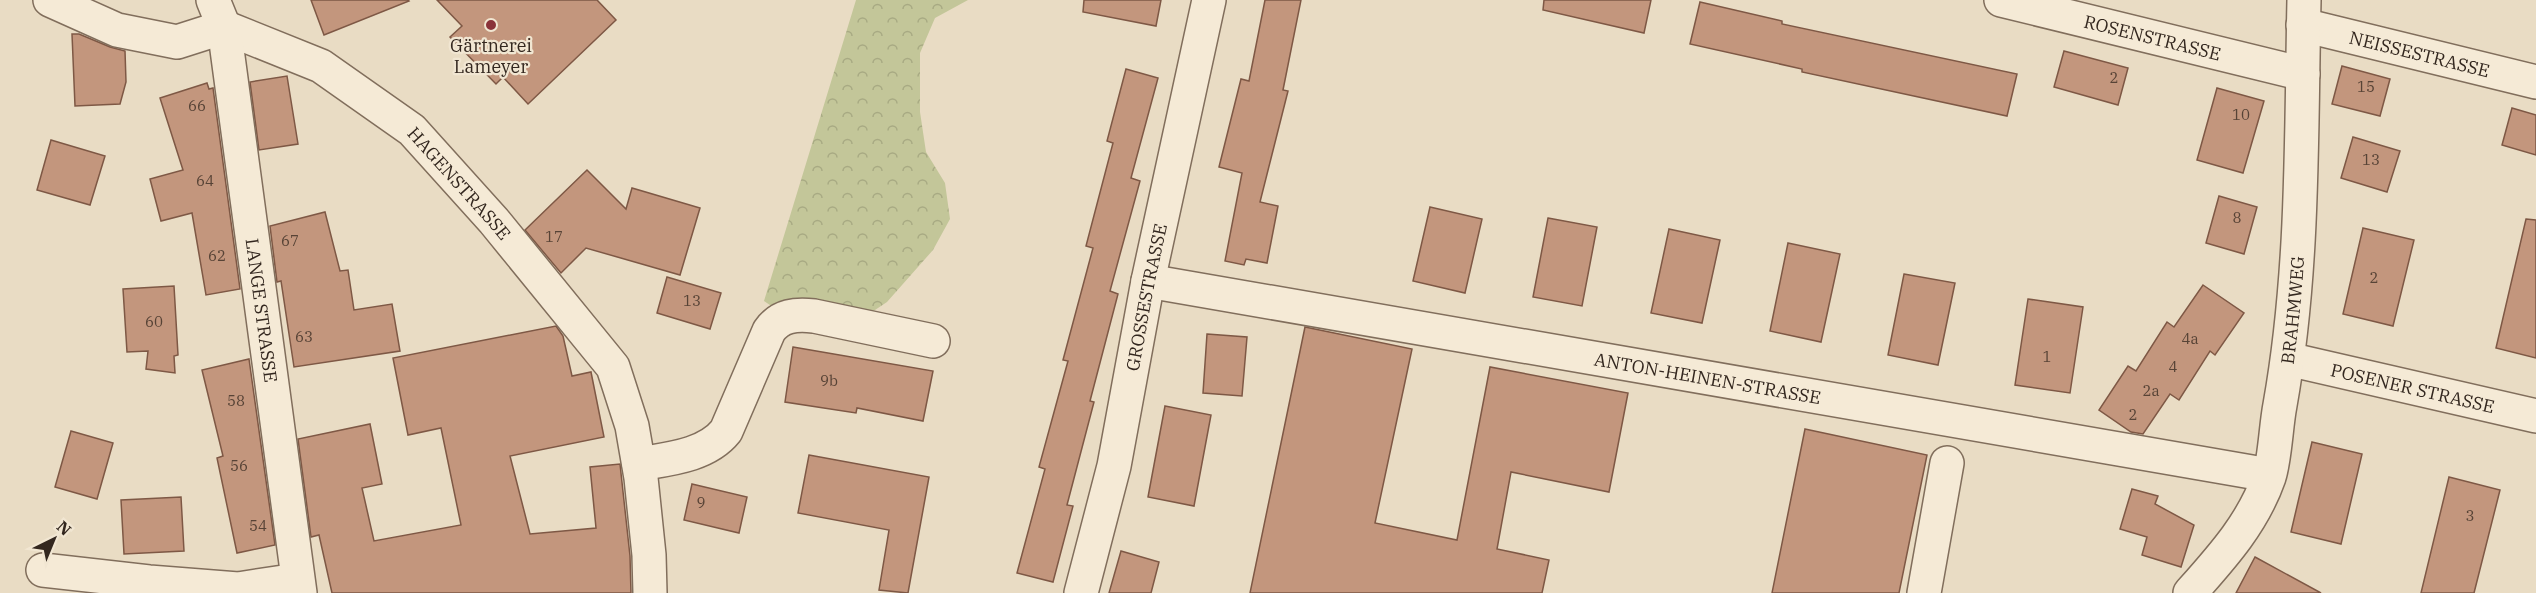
<svg xmlns="http://www.w3.org/2000/svg" width="2536" height="593" font-family="'IBM Plex Serif',serif">
  <style>
    .forest { fill: url(#forest-crowns) }
    .building { fill: #c3967d; stroke: #7e5845; stroke-width: 1.5 }
    .lines { fill: none; stroke-linecap: round; stroke-linejoin: round }
    .minor-casing { stroke: #816e5c; stroke-width: 36 }
    .minor { stroke: #f5ead6; stroke-width: 33 }
    .poi-dot { fill: #8a3239; stroke: #f1e6d2; stroke-width: 2 }
    .labels { text-anchor: middle; dominant-baseline: central; stroke-width: 4.5; stroke-linejoin: round; paint-order: stroke }
    .number-label { font-size: 15px; fill: #574336 }
    .street-label { font-size: 18px; fill: #33271f; stroke: #f1e6d2 }
    .poi-label { font-size: 18px; fill: #33271f; stroke: #f1e6d2 }
  </style>
  <defs>
    <pattern id="forest-crowns" width="20" height="18" patternUnits="userSpaceOnUse" patternTransform="scale(1.5)"><rect width="20" height="18" fill="#c3c699"/><path d="M2 6a3 3 0 1 1 6 0M12 15a3 3 0 1 1 6 0" fill="none" stroke="#a8aa83"/></pattern>
  </defs>
  <rect width="100%" height="100%" fill="#e9dcc4"/>
  <!-- forest -->
  <path class="forest" d="M 856,0 L 968,0 L 935,18 L 920,53 L 920,112 L 926,152 L 945,183 L 950,219 L 933,250 L 887,302 L 860,320 L 789,318 L 764,301 Z"/>
  <!-- building -->
  <g class="building">
    <path d="M 311,0 L 408,0 L 409,1 L 324,35 Z"/>
    <path d="M 437,0 L 597,0 L 616,20 L 528,104 L 503,77 L 496,84 L 450,37 L 462,26 Z"/>
    <path d="M 1084,0 L 1161,0 L 1156,26 L 1083,12 Z"/>
    <path d="M 1265,0 L 1301,0 L 1283,90 L 1288,91 L 1260,202 L 1278,206 L 1267,263 L 1246,259 L 1244,265 L 1225,261 L 1242,173 L 1219,167 L 1241,79 L 1249,81 Z"/>
    <path d="M 1544,0 L 1651,0 L 1644,33 L 1543,10 Z"/>
    <path d="M 1700,2 L 1782,21 L 1782,24 L 2017,74 L 2007,116 L 1802,72 L 1802,69 L 1690,44 Z"/>
    <path d="M 72,34 L 79,34 L 110,47 L 125,51 L 126,82 L 120,104 L 75,106 Z"/>
    <path d="M 2064,51 L 2128,68 L 2118,105 L 2054,87 Z"/>
    <path d="M 2342,66 L 2390,79 L 2380,116 L 2332,104 Z"/>
    <path d="M 1126,69 L 1158,78 L 1131,178 L 1140,181 L 1110,291 L 1118,294 L 1090,401 L 1094,402 L 1067,505 L 1073,506 L 1053,582 L 1017,573 L 1045,469 L 1039,467 L 1068,361 L 1063,360 L 1093,248 L 1086,246 L 1113,143 L 1107,141 Z"/>
    <path d="M 287,76 L 298,144 L 259,150 L 250,82 Z"/>
    <path d="M 207,83 L 209,89 L 213,88 L 240,289 L 206,295 L 192,213 L 161,221 L 150,179 L 183,170 L 160,98 Z"/>
    <path d="M 2217,88 L 2264,101 L 2243,173 L 2197,160 Z"/>
    <path d="M 2512,108 L 2536,115 L 2536,155 L 2502,145 Z"/>
    <path d="M 2353,137 L 2400,151 L 2387,192 L 2341,178 Z"/>
    <path d="M 51,140 L 105,156 L 90,205 L 37,190 Z"/>
    <path d="M 587,170 L 626,209 L 632,188 L 700,208 L 680,275 L 586,248 L 561,273 L 525,230 Z"/>
    <path d="M 2219,196 L 2257,207 L 2244,254 L 2206,243 Z"/>
    <path d="M 1430,207 L 1482,219 L 1465,293 L 1413,281 Z"/>
    <path d="M 325,212 L 340,271 L 348,270 L 354,310 L 392,304 L 400,351 L 294,367 L 281,281 L 277,282 L 270,226 Z"/>
    <path d="M 1548,218 L 1597,227 L 1582,306 L 1533,297 Z"/>
    <path d="M 2526,219 L 2536,220 L 2536,358 L 2496,348 Z"/>
    <path d="M 2363,228 L 2414,240 L 2393,326 L 2343,314 Z"/>
    <path d="M 1669,229 L 1720,240 L 1702,323 L 1651,313 Z"/>
    <path d="M 1788,243 L 1840,254 L 1821,342 L 1770,331 Z"/>
    <path d="M 1904,274 L 1955,283 L 1938,365 L 1888,355 Z"/>
    <path d="M 667,277 L 721,293 L 710,329 L 657,313 Z"/>
    <path d="M 2203,285 L 2244,313 L 2215,355 L 2210,351 L 2179,400 L 2170,394 L 2143,434 L 2131,432 L 2099,410 L 2128,366 L 2136,371 L 2167,322 L 2174,327 Z"/>
    <path d="M 174,286 L 178,355 L 174,356 L 175,373 L 146,369 L 148,351 L 127,352 L 123,289 Z"/>
    <path d="M 2028,299 L 2083,307 L 2070,393 L 2015,385 Z"/>
    <path d="M 556,326 L 563,336 L 572,376 L 591,372 L 604,437 L 510,456 L 530,534 L 596,528 L 590,467 L 620,464 L 630,556 L 631,593 L 332,593 L 319,535 L 311,537 L 298,439 L 370,424 L 382,484 L 362,488 L 374,541 L 461,525 L 441,428 L 408,435 L 393,358 Z"/>
    <path d="M 1305,327 L 1412,349 L 1375,523 L 1457,540 L 1490,367 L 1628,393 L 1609,492 L 1511,472 L 1497,549 L 1549,560 L 1542,593 L 1250,593 Z"/>
    <path d="M 1207,334 L 1247,337 L 1242,396 L 1203,393 Z"/>
    <path d="M 793,347 L 933,371 L 923,421 L 857,408 L 856,413 L 785,402 Z"/>
    <path d="M 249,359 L 275,545 L 237,553 L 217,458 L 223,456 L 202,370 Z"/>
    <path d="M 1165,406 L 1211,415 L 1194,506 L 1148,497 Z"/>
    <path d="M 1805,429 L 1927,455 L 1899,593 L 1772,593 Z"/>
    <path d="M 71,431 L 113,443 L 97,499 L 55,487 Z"/>
    <path d="M 2312,442 L 2362,454 L 2341,544 L 2291,532 Z"/>
    <path d="M 809,455 L 929,477 L 908,593 L 879,590 L 889,530 L 798,513 Z"/>
    <path d="M 2449,477 L 2500,490 L 2474,593 L 2421,593 Z"/>
    <path d="M 692,484 L 747,497 L 739,533 L 684,520 Z"/>
    <path d="M 2132,489 L 2158,496 L 2155,504 L 2194,525 L 2181,567 L 2142,555 L 2147,537 L 2120,529 Z"/>
    <path d="M 181,497 L 184,551 L 124,554 L 121,500 Z"/>
    <path d="M 1121,551 L 1159,562 L 1151,593 L 1109,593 Z"/>
    <path d="M 2255,557 L 2321,593 L 2236,593 Z"/>
  </g>
  <g class="lines">
    <!-- minor casing -->
    <g class="minor-casing">
      <g id="minor">
        <path id="s1" d="M 50,0 L 117,30 L 177,42 L 224,27 L 321,66 L 412,130 L 494,221 L 613,367 L 632,426 L 641,478 L 649,555 L 650,593"/>
        <path id="s2" d="M 213,0 L 224,27 L 300,593"/>
        <path id="s3" d="M 2001,0 L 2303,74"/>
        <path id="s4" d="M 2303,25 L 2536,82"/>
        <path id="s5" d="M 1148,281 L 2269,475"/>
        <path id="s6" d="M 2288,359 L 2536,416"/>
        <path d="M 639,464 C 668,459 706,456 726,431 L 769,331 C 780,315 796,314 814,316 L 933,341"/>
        <path d="M 43,570 L 149,582 L 238,589 L 297,580"/>
        <path id="s7" d="M 1081,593 L 1114,466 L 1148,281 L 1209,0"/>
        <path d="M 1924,593 L 1947,463"/>
        <path id="s8" d="M 2190,593 C 2222,557 2253,523 2269,477 C 2275,459 2276,425 2280,405 C 2304,270 2301,136 2304,0"/>
      </g>
    </g>
    <!-- minor -->
    <use href="#minor" class="minor"/>
  </g>
  <!-- markers -->
  <circle class="poi-dot" cx="491" cy="25" r="6"/>
  <g class="labels">
    <!-- number labels -->
    <g class="number-label">
      <text x="2114" y="77">2</text>
      <text x="2366" y="86">15</text>
      <text x="197" y="105">66</text>
      <text x="2241" y="114">10</text>
      <text x="2371" y="159">13</text>
      <text x="205" y="180">64</text>
      <text x="2237" y="217">8</text>
      <text x="554" y="236">17</text>
      <text x="290" y="240">67</text>
      <text x="217" y="255">62</text>
      <text x="2374" y="277">2</text>
      <text x="692" y="300">13</text>
      <text x="154" y="321">60</text>
      <text x="304" y="336">63</text>
      <text x="2190" y="338">4a</text>
      <text x="2047" y="356">1</text>
      <text x="2173" y="366">4</text>
      <text x="829" y="380">9b</text>
      <text x="2151" y="390">2a</text>
      <text x="236" y="400">58</text>
      <text x="2133" y="414">2</text>
      <text x="239" y="465">56</text>
      <text x="701" y="502">9</text>
      <text x="2470" y="515">3</text>
      <text x="258" y="525">54</text>
    </g>
    <!-- street labels -->
    <g class="street-label">
      <text stroke="none"><textPath href="#s3" startOffset="156">ROSENSTRASSE</textPath></text>
      <text stroke="none"><textPath href="#s4" startOffset="120">NEISSESTRASSE</textPath></text>
      <text stroke="none"><textPath href="#s1" startOffset="471">HAGENSTRASSE</textPath></text>
      <text stroke="none"><textPath href="#s7" startOffset="303">GROSSESTRASSE</textPath></text>
      <text stroke="none"><textPath href="#s2" startOffset="315">LANGE STRASSE</textPath></text>
      <text stroke="none"><textPath href="#s8" startOffset="310">BRAHMWEG</textPath></text>
      <text stroke="none"><textPath href="#s5" startOffset="568">ANTON-HEINEN-STRASSE</textPath></text>
      <text stroke="none"><textPath href="#s6" startOffset="128">POSENER STRASSE</textPath></text>
    </g>
    <!-- poi labels -->
    <g class="poi-label">
      <text x="491" y="45">Gärtnerei<tspan x="491" dy="21">Lameyer</tspan></text>
    </g>
  </g>
  <!-- north arrow -->
  <g transform="translate(54 539) rotate(43)" stroke="#f1e6d2" stroke-width="4.5" paint-order="stroke">
  <path d="M0-4.5L10 22L0 15L-10 22Z" fill="#33271f"/>
  <text y="-9" font-size="16" font-weight="bold" text-anchor="middle" fill="#33271f">N</text>
  </g>
</svg>
